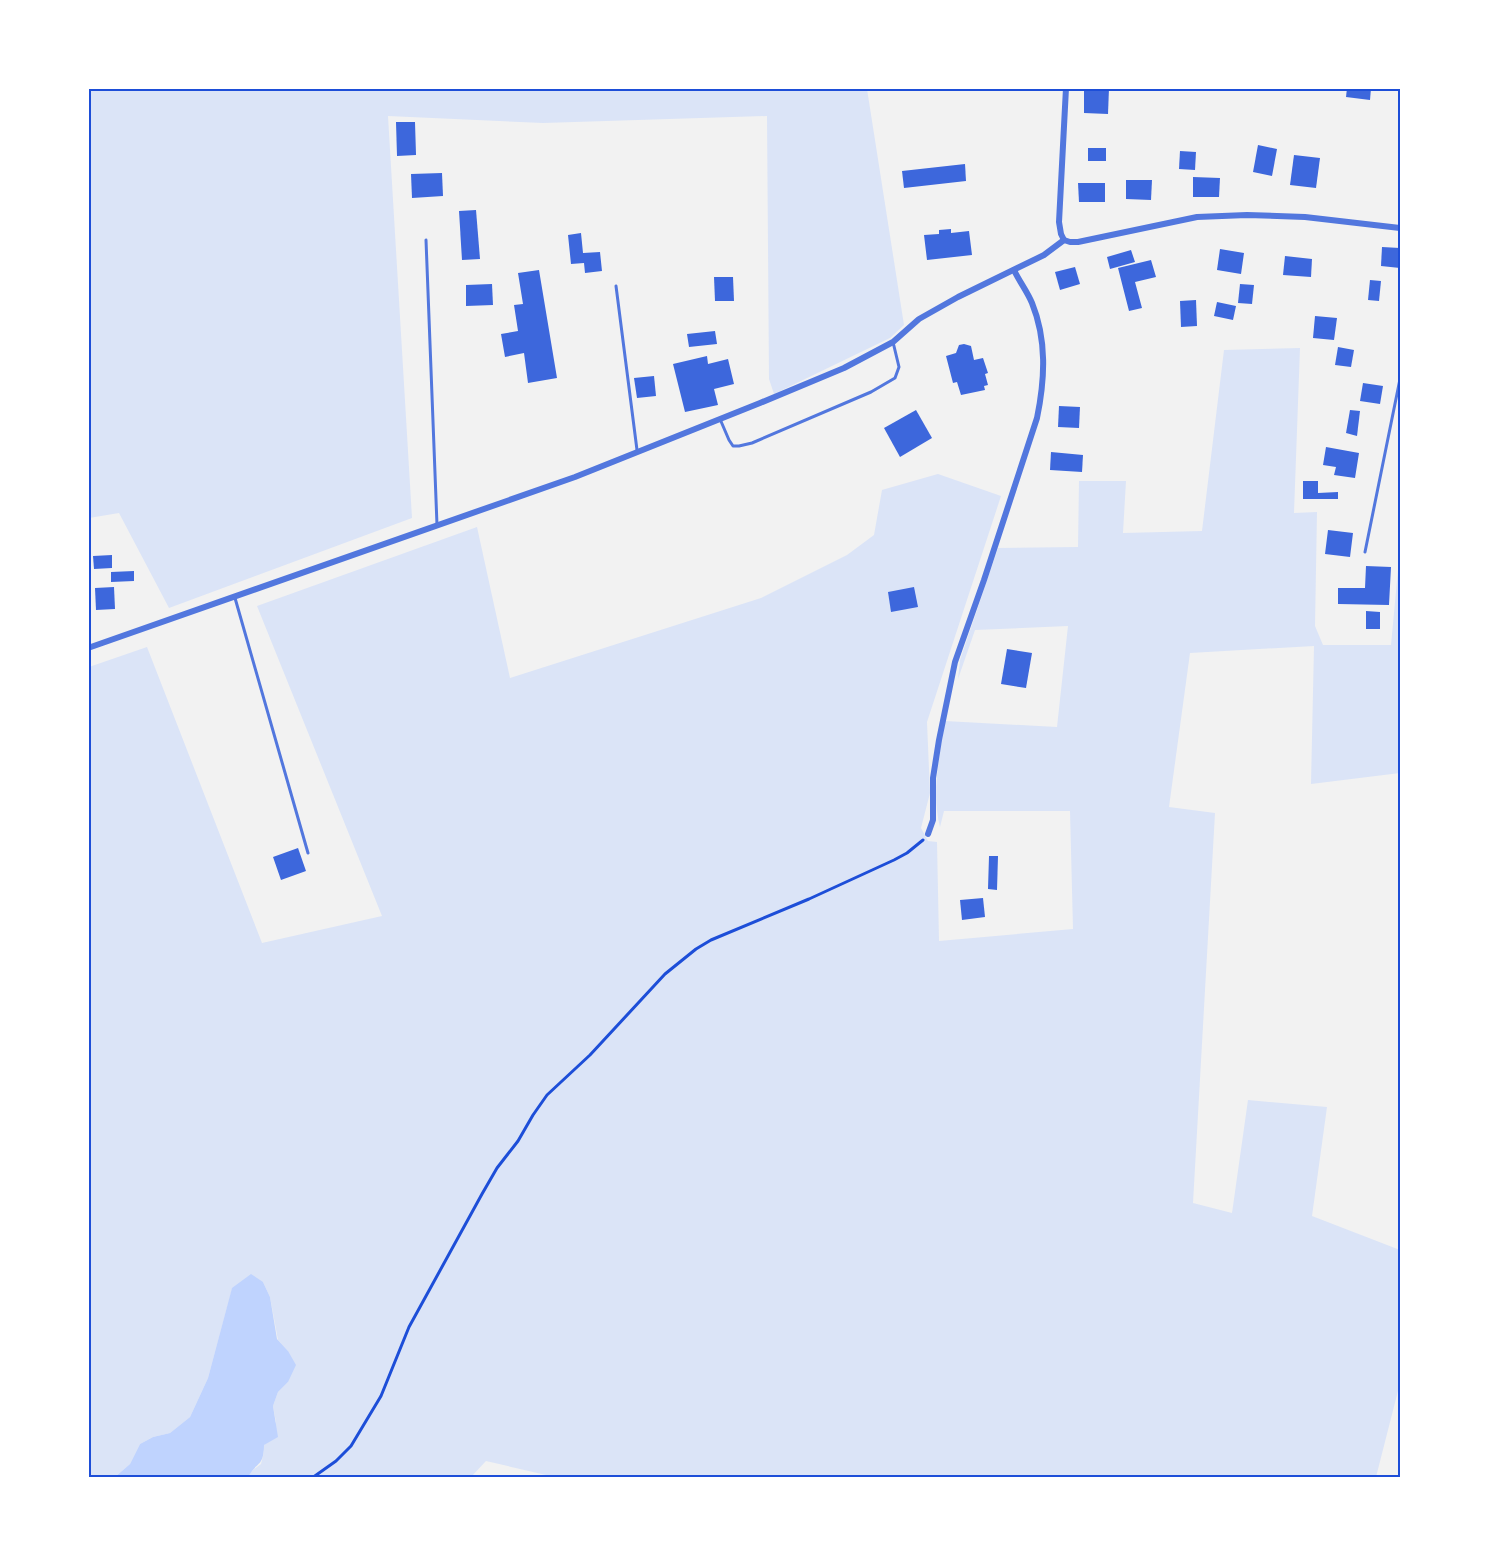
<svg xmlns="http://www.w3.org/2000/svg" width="1489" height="1566" font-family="'Noto Sans',sans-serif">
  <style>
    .green { fill: #dbe4f7 }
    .water { fill: #bfd3fe }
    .building { fill: #3d67dc }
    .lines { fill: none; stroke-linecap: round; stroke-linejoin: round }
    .path { stroke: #1d4ed8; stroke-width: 3 }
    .service { stroke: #5277de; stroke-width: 3 }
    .minor { stroke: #5277de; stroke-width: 6 }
    .neatline { fill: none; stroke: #1d4ed8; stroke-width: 2 }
  </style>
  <rect width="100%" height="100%" fill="#f2f2f2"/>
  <!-- green -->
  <g class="green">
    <path d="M 89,89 L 867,89 L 904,325 L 890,338 L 774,394 L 769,379 L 767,116 L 543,123 L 388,116 L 412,518 L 169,608 L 119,513 L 89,518 Z"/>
    <path d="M 1300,348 L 1294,513 L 1317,512 L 1315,626 L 1323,645 L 1391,645 L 1398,570 L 1400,570 L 1400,773 L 1311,784 L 1314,646 L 1190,653 L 1169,807 L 1215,813 L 1193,1203 L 1232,1213 L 1248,1100 L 1327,1107 L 1312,1216 L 1400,1250 L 1400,1383 L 1376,1477 L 548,1478 L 546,1475 L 486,1461 L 471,1477 L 248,1477 L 249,1473 L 261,1464 L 264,1452 L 264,1445 L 276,1422 L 273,1406 L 278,1392 L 288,1382 L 288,1351 L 278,1340 L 270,1297 L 263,1282 L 232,1289 L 208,1378 L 190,1417 L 170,1433 L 153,1437 L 140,1444 L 130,1464 L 115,1477 L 89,1477 L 89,667 L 147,647 L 262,943 L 382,916 L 257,606 L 477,527 L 510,678 L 761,598 L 847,555 L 874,535 L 882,490 L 938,474 L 1001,496 L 927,722 L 930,793 L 921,828 L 928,841 L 937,842 L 939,941 L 1073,929 L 1070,811 L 944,811 L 940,827 C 931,792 940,755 945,721 L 1057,727 L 1068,626 L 975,630 L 958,679 L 960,660 L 998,548 L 1078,547 L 1079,481 L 1126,481 L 1123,533 L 1202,531 L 1224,350 Z"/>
  </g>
  <!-- water -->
  <path class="water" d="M 251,1274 L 263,1282 L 270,1297 L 277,1339 L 288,1351 L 296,1365 L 288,1382 L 278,1392 L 273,1406 L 278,1437 L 264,1445 C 264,1467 256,1462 248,1477 L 115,1477 L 130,1464 L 140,1444 L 153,1437 L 170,1433 L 190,1417 L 208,1378 L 232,1288 Z"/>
  <!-- building -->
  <g class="building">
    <path d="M 1084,88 L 1109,88 L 1108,114 L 1084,113 Z"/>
    <path d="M 1347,88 L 1371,88 L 1370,100 L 1346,97 Z"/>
    <path d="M 396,122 L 415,122 L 416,155 L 397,156 Z"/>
    <path d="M 1258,145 L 1277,149 L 1272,176 L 1253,172 Z"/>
    <rect x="1088" y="148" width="18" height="13"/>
    <path d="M 1180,151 L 1196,152 L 1195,170 L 1179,169 Z"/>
    <path d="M 1294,155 L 1320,158 L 1316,188 L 1290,185 Z"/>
    <path d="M 965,164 L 966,181 L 904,188 L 902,171 Z"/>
    <path d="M 442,173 L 443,196 L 412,198 L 411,174 Z"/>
    <path d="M 1193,177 L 1220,178 L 1219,197 L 1193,197 Z"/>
    <path d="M 1126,180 L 1152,180 L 1151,200 L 1126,199 Z"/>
    <path d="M 1078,183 L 1105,183 L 1105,202 L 1079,202 Z"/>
    <path d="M 476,210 L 480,259 L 462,260 L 459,211 Z"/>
    <path d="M 951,229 L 951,233 L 969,231 L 972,255 L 927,260 L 924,235 L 939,234 L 939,230 Z"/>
    <path d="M 581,233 L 583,253 L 600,252 L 602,271 L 585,273 L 584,263 L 571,264 L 568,235 Z"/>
    <path d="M 1382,247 L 1400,248 L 1400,268 L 1381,266 Z"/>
    <path d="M 1220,249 L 1244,253 L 1241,274 L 1217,270 Z"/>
    <path d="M 1131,250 L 1135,262 L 1110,269 L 1107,257 Z"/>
    <path d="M 1285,256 L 1312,259 L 1311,277 L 1283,275 Z"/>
    <path d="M 1151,260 L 1156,277 L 1135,282 L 1142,308 L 1129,311 L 1118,268 Z"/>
    <path d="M 1075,267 L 1080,284 L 1060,290 L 1055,272 Z"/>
    <path d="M 539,270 L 557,378 L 528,383 L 524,353 L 505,357 L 501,334 L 518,331 L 514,305 L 523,304 L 518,273 Z"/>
    <path d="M 714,277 L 733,277 L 734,301 L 715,301 Z"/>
    <path d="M 1370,280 L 1381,281 L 1379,301 L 1368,300 Z"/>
    <path d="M 492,284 L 493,305 L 466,306 L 466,285 Z"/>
    <path d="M 1240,284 L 1254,285 L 1252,304 L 1238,303 Z"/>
    <path d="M 1196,300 L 1197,326 L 1181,327 L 1180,301 Z"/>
    <path d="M 1217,302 L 1236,306 L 1233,320 L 1214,316 Z"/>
    <path d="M 1315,316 L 1337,318 L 1334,340 L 1313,338 Z"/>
    <path d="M 715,331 L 717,344 L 689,347 L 687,334 Z"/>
    <path d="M 964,344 L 971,346 L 974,360 L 983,358 L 988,373 L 985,374 L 988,385 L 984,386 L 985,390 L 961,395 L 957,382 L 953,383 L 946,356 L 956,353 L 959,345 Z"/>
    <path d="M 1338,347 L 1354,350 L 1351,367 L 1335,365 Z"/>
    <path d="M 707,356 L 708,364 L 728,359 L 734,384 L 714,389 L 718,405 L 685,412 L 673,364 Z"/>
    <path d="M 654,376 L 656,396 L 637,398 L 634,378 Z"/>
    <path d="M 1363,383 L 1383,386 L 1380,404 L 1360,401 Z"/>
    <path d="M 1059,406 L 1080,407 L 1079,428 L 1058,427 Z"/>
    <path d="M 916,410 L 932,438 L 900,457 L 884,428 Z"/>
    <path d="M 1350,410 L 1360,411 L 1357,436 L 1346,433 Z"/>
    <path d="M 1326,447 L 1359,453 L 1355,478 L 1334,475 L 1336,467 L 1323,465 Z"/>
    <path d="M 1051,452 L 1083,455 L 1082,472 L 1050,470 Z"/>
    <path d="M 1303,481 L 1318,481 L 1318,493 L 1338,492 L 1338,499 L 1303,499 Z"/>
    <path d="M 1328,530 L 1353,533 L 1350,557 L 1325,554 Z"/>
    <path d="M 112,555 L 112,568 L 94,569 L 93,556 Z"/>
    <path d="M 1366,566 L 1391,567 L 1389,605 L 1338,604 L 1338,588 L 1365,588 Z"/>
    <path d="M 134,571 L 134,581 L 111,582 L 111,572 Z"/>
    <path d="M 114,587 L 115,609 L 96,610 L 95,588 Z"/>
    <path d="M 914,587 L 918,607 L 891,612 L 888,592 Z"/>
    <path d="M 1366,611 L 1380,612 L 1380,629 L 1366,629 Z"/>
    <path d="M 1007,649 L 1032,653 L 1026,688 L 1001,684 Z"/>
    <path d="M 298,848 L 306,871 L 281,880 L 273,857 Z"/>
    <path d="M 989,856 L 998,856 L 997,890 L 988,889 Z"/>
    <path d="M 983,898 L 985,917 L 962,920 L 960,900 Z"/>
  </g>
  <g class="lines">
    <!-- path -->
    <path class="path" d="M 312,1478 L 336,1461 L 351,1446 L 381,1396 L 409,1327 L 482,1194 L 497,1168 L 518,1141 L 533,1115 L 547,1095 L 590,1055 L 665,974 L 696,949 L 711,940 L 809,899 L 894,860 L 907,853 L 923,840"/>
    <!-- service -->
    <g class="service">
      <path d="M 426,240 L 437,525"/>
      <path d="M 616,286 L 637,450"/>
      <path d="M 720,419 L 729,440 L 733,446 L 739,446 L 752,443 L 871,392 L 895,378 L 899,367 L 893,342"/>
      <path d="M 1365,552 L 1400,379"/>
      <path d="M 235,598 L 308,853"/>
    </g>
    <!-- minor -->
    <g class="minor">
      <path d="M 1064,240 L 1070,242 L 1078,242 L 1197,217 L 1247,215 L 1305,217 L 1400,228"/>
      <path d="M 1064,240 L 1061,234 L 1059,222 L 1066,88"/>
      <path d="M 88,648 L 575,477 L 760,403 L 844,368 L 893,342 L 919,319 L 958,297 L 1044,255 L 1064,240"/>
      <path d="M 928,834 L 933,820 L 933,778 L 939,740 L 955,662 L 984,580 L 1037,418 C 1045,379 1047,340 1032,303 C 1027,291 1019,281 1014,270"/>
    </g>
  </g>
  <!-- border -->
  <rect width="1489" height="1566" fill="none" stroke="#ffffff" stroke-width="180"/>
  <rect x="90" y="90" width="1309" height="1386" class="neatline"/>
</svg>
